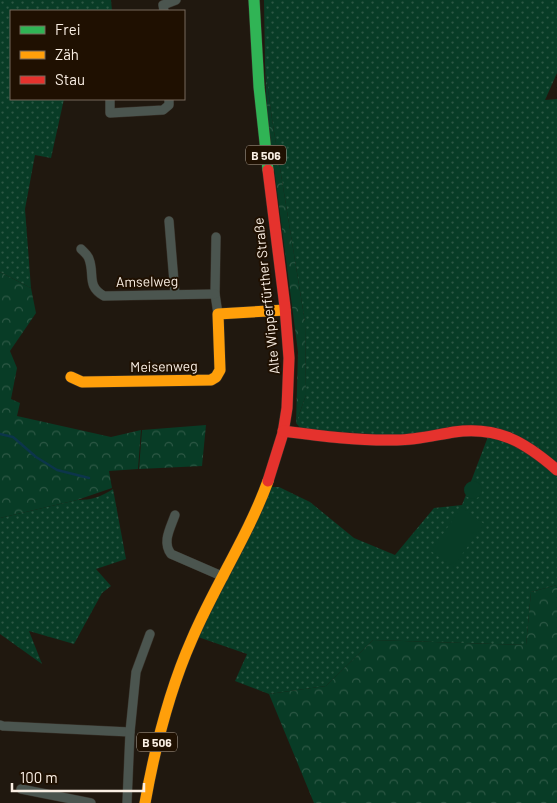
<svg xmlns="http://www.w3.org/2000/svg" width="557" height="803" font-family="Barlow,sans-serif">
  <style>
    .grass { fill: url(#grass-dots) }
    .forest { fill: url(#forest-crowns) }
    .pitch { fill: #083c26 }
    .lines { fill: none; stroke-linecap: round; stroke-linejoin: round }
    .stream { stroke: #0c354b; stroke-width: 2.5 }
    .street-casing { stroke: #38322a; stroke-width: 10 }
    .fast-casing { stroke: #38322a; stroke-width: 12 }
    .slow-casing { stroke: #38322a; stroke-width: 12 }
    .jam-casing { stroke: #38322a; stroke-width: 12 }
    .street { stroke: #4b554f; stroke-width: 9 }
    .fast { stroke: #30b455; stroke-width: 11 }
    .slow { stroke: #ff9f0a; stroke-width: 11 }
    .jam { stroke: #e5322d; stroke-width: 11 }
    .labels { text-anchor: middle; dominant-baseline: central; stroke-width: 4; stroke-linejoin: round; paint-order: stroke }
    .shield { fill: #1f1001; stroke: #b8aca0; stroke-width: 1 }
    .shield-label { font-size: 12px; font-weight: bold; fill: #faefe4 }
    .street-label { font-size: 14px; fill: #faefe4; stroke: #1f1001 }
  </style>
  <defs>
    <pattern id="grass-dots" width="8" height="8" patternUnits="userSpaceOnUse" patternTransform="scale(1.25)"><rect width="8" height="8" fill="#083c26"/><path d="M2 2h.1M6 6h.1" fill="none" stroke="#2d5845" stroke-width="1.8" stroke-linecap="round"/></pattern>
    <pattern id="forest-crowns" width="20" height="18" patternUnits="userSpaceOnUse" patternTransform="scale(1.25)"><rect width="20" height="18" fill="#083c26"/><path d="M2 6a3 3 0 1 1 6 0M12 15a3 3 0 1 1 6 0" fill="none" stroke="#2d5845"/></pattern>
  </defs>
  <rect width="100%" height="100%" fill="#20180f"/>
  <!-- grass -->
  <g class="grass">
    <path d="M 0,0 L 111,0 L 112,11 L 11,11 L 11,99 L 64,99 L 51,158 L 35,155 L 25,209 L 31,288 L 0,272 Z"/>
    <path d="M 264,0 L 557,0 L 557,73 L 545,100 L 557,99 L 557,465 L 509,431 L 401,436 L 301,429 L 296,423 L 306,395 L 305,322 L 272,119 L 265,66 Z"/>
    <path d="M 489,434 L 507,439 L 555,473 L 557,477 L 557,585 L 531,592 L 526,645 L 373,640 L 326,686 L 269,694 L 235,681 L 247,654 L 198,637 L 271,487 L 279,487 L 310,502 L 354,538 L 395,555 L 434,508 L 462,505 Z"/>
    <path d="M 113,489 L 126,559 L 96,569 L 111,586 L 102,593 L 74,644 L 29,631 L 42,664 L 0,634 L 0,518 L 77,500 C 91,500 101,497 113,489 Z"/>
  </g>
  <!-- forest -->
  <g class="forest">
    <path d="M 265,66 L 272,119 L 305,322 L 306,395 L 296,423 L 298,352 L 267,114 Z"/>
    <path d="M 0,272 L 31,288 L 36,313 L 10,351 L 17,368 L 11,399 L 20,403 L 17,416 L 111,437 L 141,430 L 138,469 L 109,471 L 112,488 L 77,500 L 0,518 Z"/>
    <path d="M 206,425 L 202,466 L 139,469 L 142,430 Z"/>
    <path d="M 557,585 L 557,803 L 314,803 L 269,694 L 326,686 L 373,640 L 526,645 L 531,592 Z"/>
  </g>
  <!-- pitch -->
  <g class="pitch">
    <circle cx="473" cy="490" r="9"/>
    <path d="M 462,507 L 484,524 L 453,567 L 431,551 Z"/>
  </g>
  <g class="lines">
    <!-- stream -->
    <path class="stream" d="M 0,434 L 13,437 L 36,457 L 57,470 L 89,478"/>
    <!-- street casing -->
    <g class="street-casing">
      <g id="street">
        <path d="M 164,11 L 163,5 L 176,0"/>
        <path d="M 110,99 L 110,113 L 163,110 L 169,105 L 169,99"/>
        <path d="M 169,221 L 175,294"/>
        <path d="M 216,237 L 215,294 L 218,314"/>
        <path d="M 81,249 C 84,252 88,255 89,259 C 95,274 86,286 104,296 L 215,294"/>
        <path d="M 175,515 C 170,529 162,542 171,554 L 224,577"/>
        <path d="M 0,725 L 3,726 L 130,732"/>
        <path d="M 21,789 L 91,803"/>
        <path d="M 127,803 L 130,732 L 136,672 L 150,634"/>
      </g>
    </g>
    <!-- fast casing -->
    <g class="fast-casing">
      <path id="fast" d="M 254,0 L 259,87 L 268,170"/>
    </g>
    <!-- slow casing -->
    <g class="slow-casing">
      <g id="slow">
        <path d="M 71,377 L 82,382 L 211,380 L 216,377 L 220,370 L 218,314 L 285,310"/>
        <path d="M 145,803 C 155,747 169,691 192,639 C 215,585 248,536 268,481"/>
      </g>
    </g>
    <!-- jam casing -->
    <g class="jam-casing">
      <g id="jam">
        <path d="M 268,170 L 285,307 L 289,358 L 287,408 L 283,433 L 268,481"/>
        <path d="M 283,431 C 321,436 359,441 397,440 C 416,440 435,435 454,432 C 498,426 525,442 557,470"/>
      </g>
    </g>
    <!-- street -->
    <use href="#street" class="street"/>
    <!-- fast -->
    <use href="#fast" class="fast"/>
    <!-- slow -->
    <use href="#slow" class="slow"/>
    <!-- jam -->
    <use href="#jam" class="jam"/>
  </g>
  <g class="labels">
    <!-- shield labels -->
    <g class="shield">
      <rect x="246" y="145.5" width="40" height="19" rx="4"/>
      <rect x="137" y="732.5" width="40" height="19" rx="4"/>
    </g>
    <g class="shield-label">
      <text x="266" y="155">B 506</text>
      <text x="157" y="742">B 506</text>
    </g>
    <!-- street labels -->
    <g class="street-label">
      <text transform="translate(147 281) rotate(-1)">Amselweg</text>
      <text transform="translate(266 296) rotate(-96)">Alte Wipperfürther Straße</text>
      <text transform="translate(164 366) rotate(-1)">Meisenweg</text>
    </g>
  </g>
  <!-- legend -->
  <rect x="10" y="10" width="175" height="90" fill="#1f1001" stroke="#77695c"/>
  <rect x="20" y="26" width="25" height="8" fill="#30b455" stroke="#77695c"/>
  <text x="55" y="35" font-size="15" fill="#faefe4">Frei</text>
  <rect x="20" y="51" width="25" height="8" fill="#ff9f0a" stroke="#77695c"/>
  <text x="55" y="60" font-size="15" fill="#faefe4">Zäh</text>
  <rect x="20" y="76" width="25" height="8" fill="#e5322d" stroke="#77695c"/>
  <text x="55" y="85" font-size="15" fill="#faefe4">Stau</text>
  <!-- scale -->
  <path d="M12 783v8h132v-8" fill="none" stroke="#faefe4" stroke-width="2.5"/>
  <text x="20" y="783" font-size="15" fill="#faefe4" stroke="#1f1001" stroke-width="4" paint-order="stroke">100 m</text>
</svg>
